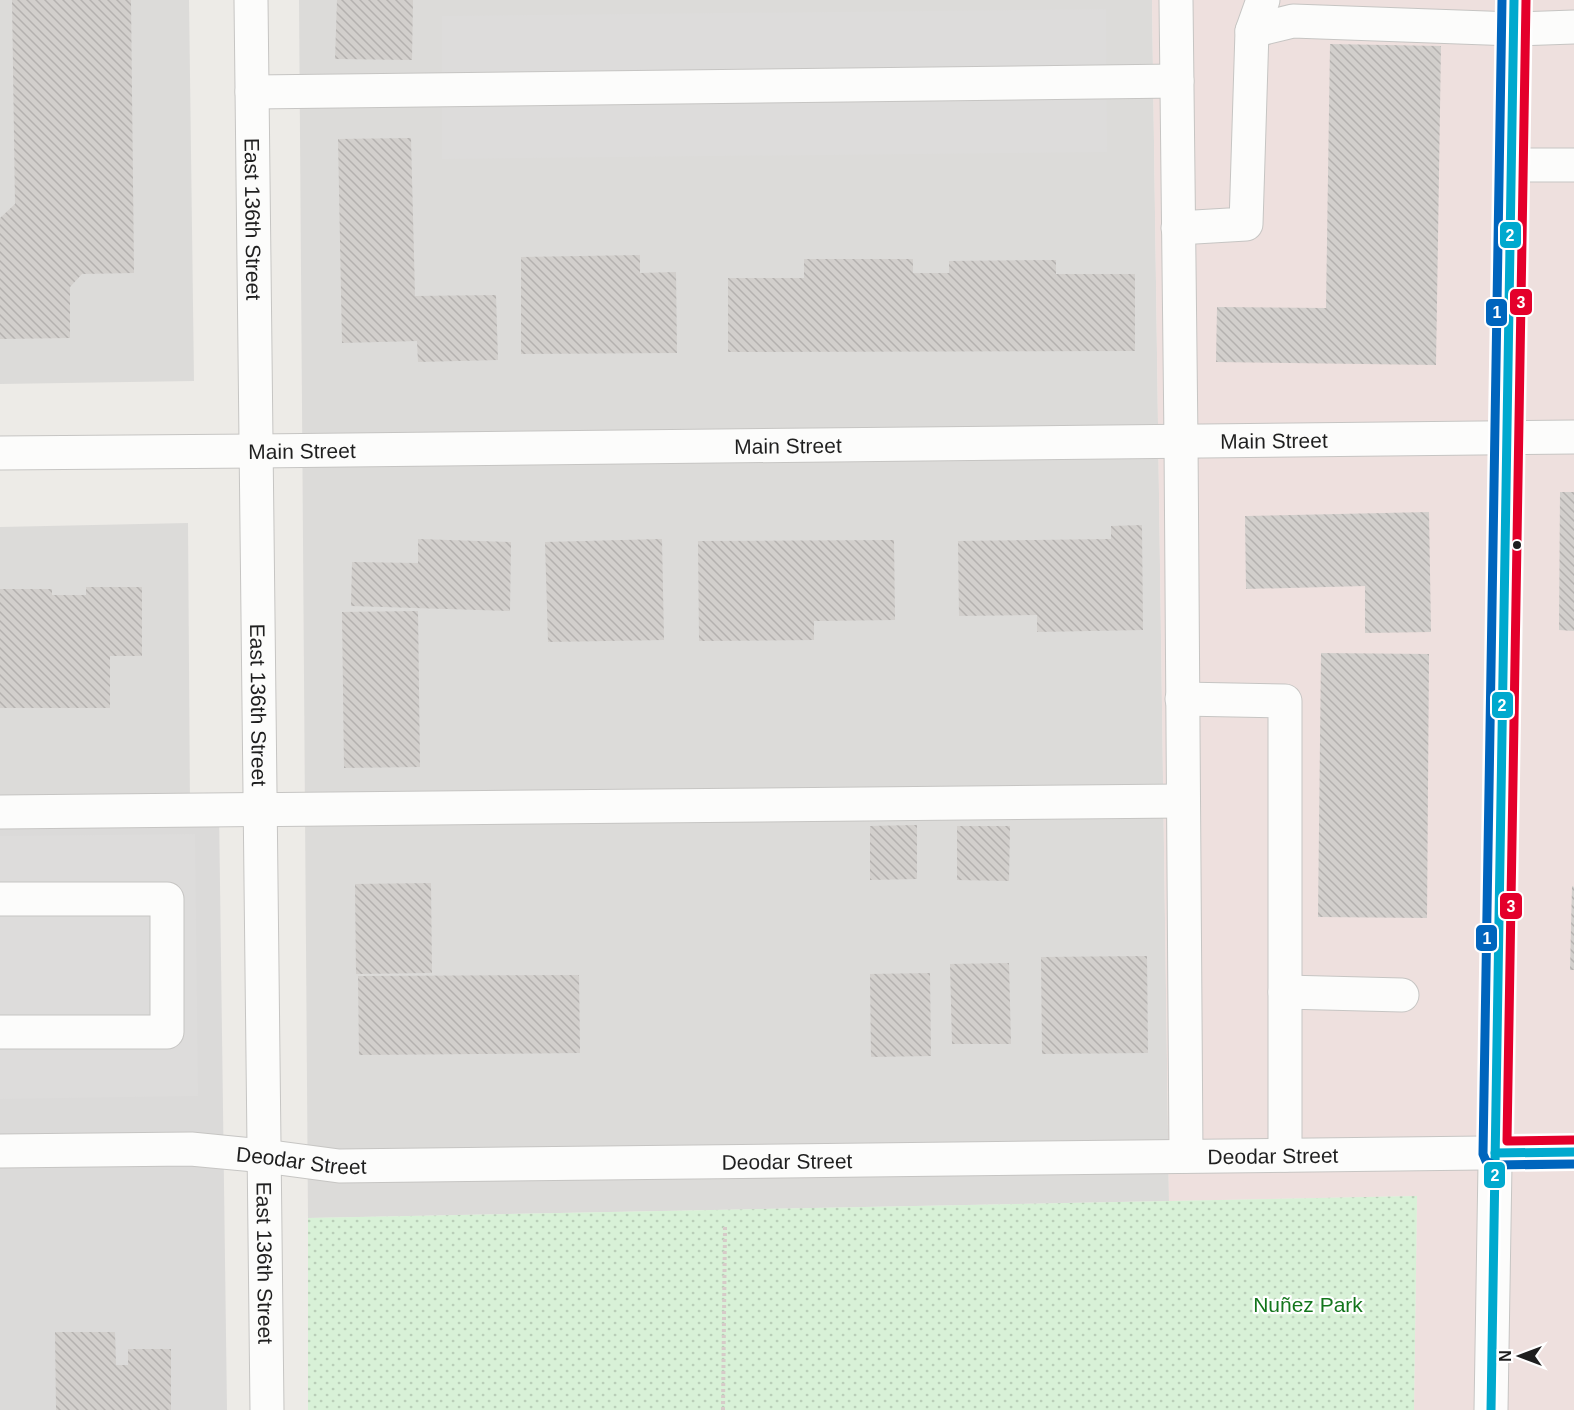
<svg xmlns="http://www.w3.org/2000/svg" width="1574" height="1410" font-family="Arial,sans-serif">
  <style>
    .residential { fill: #dcdbd9 }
    .commercial { fill: #eee0de }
    .religious { fill: #dbdad9 }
    .park { fill: url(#park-dots) }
    .parking { fill: #dddcdb }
    .building { fill: url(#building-back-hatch) }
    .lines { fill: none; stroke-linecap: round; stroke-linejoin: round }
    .minor-casing { stroke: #c6c5c3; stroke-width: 35 }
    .path { stroke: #d6cac8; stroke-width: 4; stroke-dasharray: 3 3; stroke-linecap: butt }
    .minor { stroke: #fcfcfb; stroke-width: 33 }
    .bus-1-casing { stroke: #fff; stroke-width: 14 }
    .bus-2-casing { stroke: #fff; stroke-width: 14 }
    .bus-3-casing { stroke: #fff; stroke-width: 14 }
    .bus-1 { stroke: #00a9ce; stroke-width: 9 }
    .bus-2 { stroke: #0065bd; stroke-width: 9 }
    .bus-3 { stroke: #e4002b; stroke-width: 9 }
    .bus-dot { fill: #1f1f1f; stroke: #fff; stroke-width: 2 }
    .labels { text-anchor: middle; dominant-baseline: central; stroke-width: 4.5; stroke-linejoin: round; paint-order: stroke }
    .street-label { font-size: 21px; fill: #1f1f1f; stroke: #fff }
    .park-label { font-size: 21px; fill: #13761c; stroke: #fff }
    .line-badge { stroke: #fff; stroke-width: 2 }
    .badge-label { font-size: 16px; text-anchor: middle; font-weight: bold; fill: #fff }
  </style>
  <defs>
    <pattern id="park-dots" width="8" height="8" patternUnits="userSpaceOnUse" patternTransform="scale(1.5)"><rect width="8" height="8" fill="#d8f1d7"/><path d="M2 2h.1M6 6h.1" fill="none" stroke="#b9ceb8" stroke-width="1.8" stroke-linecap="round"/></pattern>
    <pattern id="building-back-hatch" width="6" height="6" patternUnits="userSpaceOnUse" patternTransform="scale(1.5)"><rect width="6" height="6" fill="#d2cfcc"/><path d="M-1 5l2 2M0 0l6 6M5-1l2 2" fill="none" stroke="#b4b1af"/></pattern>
  </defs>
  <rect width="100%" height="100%" fill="#edebe7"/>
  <!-- residential -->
  <g class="residential">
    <path d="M 0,0 L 189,0 L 194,381 L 0,384 Z"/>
    <path d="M 299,0 L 1152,0 L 1169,1201 L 308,1218 Z"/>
    <path d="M 188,523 L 190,809 L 0,812 L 0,527 Z"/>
  </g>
  <!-- commercial -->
  <path class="commercial" d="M 1152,0 L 1574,0 L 1574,1410 L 1414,1410 L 1417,1196 L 1169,1201 Z"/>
  <!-- religious -->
  <path class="religious" d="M 219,809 L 227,1410 L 0,1410 L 0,812 Z"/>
  <!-- park -->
  <path class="park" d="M 1417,1196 L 1414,1410 L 308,1410 L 308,1218 Z"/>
  <!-- parking -->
  <g class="parking">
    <path d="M 1106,9 L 1107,152 L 442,159 L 442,16 Z"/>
    <path d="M 195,834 L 198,1096 L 0,1099 L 0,836 Z"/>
  </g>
  <!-- building -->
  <g class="building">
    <path d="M 12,0 L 131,0 L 134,273 L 82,274 L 70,287 L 70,338 L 0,339 L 0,218 L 15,204 Z"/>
    <path d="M 337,0 L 413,0 L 412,60 L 335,59 Z"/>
    <path d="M 1330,44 L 1441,46 L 1436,365 L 1216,362 L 1217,307 L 1326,308 Z"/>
    <path d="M 411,138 L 415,296 L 496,295 L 498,360 L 418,362 L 417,341 L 342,343 L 338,139 Z"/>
    <path d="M 640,255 L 640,273 L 676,272 L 677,353 L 521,354 L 521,257 Z"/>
    <path d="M 804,259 L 913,259 L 913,273 L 949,273 L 949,261 L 1056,260 L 1056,274 L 1135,274 L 1135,351 L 728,352 L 728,278 L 804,278 Z"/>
    <path d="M 1560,492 L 1574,492 L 1574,631 L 1559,630 Z"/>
    <path d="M 1429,512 L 1431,632 L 1365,633 L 1365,586 L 1246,589 L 1245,516 Z"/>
    <path d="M 1142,525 L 1143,630 L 1037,632 L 1037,615 L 959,616 L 958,541 L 1111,539 L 1111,526 Z"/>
    <path d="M 418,539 L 511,542 L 510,611 L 351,606 L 352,562 L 418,563 Z"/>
    <path d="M 662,539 L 664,640 L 548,642 L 545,542 Z"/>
    <path d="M 894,540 L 895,620 L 814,621 L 814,640 L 699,641 L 698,541 Z"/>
    <path d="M 86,587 L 142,587 L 142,656 L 110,656 L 110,708 L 0,708 L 0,589 L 52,589 L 52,595 L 86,595 Z"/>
    <path d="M 418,611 L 420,767 L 344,768 L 342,612 Z"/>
    <path d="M 1321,653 L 1429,654 L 1427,918 L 1318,917 Z"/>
    <path d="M 917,825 L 917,879 L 870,880 L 870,826 Z"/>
    <path d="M 957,826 L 1010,826 L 1009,881 L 957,880 Z"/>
    <path d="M 431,883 L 432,973 L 356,974 L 355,884 Z"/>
    <path d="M 1572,886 L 1574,887 L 1574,970 L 1570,970 Z"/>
    <path d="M 1147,956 L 1148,1053 L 1042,1054 L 1041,957 Z"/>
    <path d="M 1009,963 L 1011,1044 L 952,1044 L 950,964 Z"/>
    <path d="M 930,973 L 931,1056 L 871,1057 L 870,974 Z"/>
    <path d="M 579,975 L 580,1053 L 359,1055 L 358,976 Z"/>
    <path d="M 55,1332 L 115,1332 L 116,1365 L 128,1365 L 128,1349 L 171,1349 L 171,1410 L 56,1410 Z"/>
  </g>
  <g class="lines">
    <!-- minor casing -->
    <g class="minor-casing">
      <g id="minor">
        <path id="s1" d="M 251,0 L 267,1410"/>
        <path d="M 1176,0 L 1181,441 L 1186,1156"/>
        <path d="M 1252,31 L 1293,21 L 1514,29 L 1574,27"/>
        <path d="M 252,92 L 1177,81"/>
        <path d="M 1511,165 L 1574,165"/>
        <path d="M 1178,228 L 1246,224 L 1252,31 L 1263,0"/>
        <path id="s2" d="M 0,453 L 256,451 L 1574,437"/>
        <path d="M 1182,699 L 1285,701 L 1285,1155"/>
        <path d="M 0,812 L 1182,801"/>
        <path d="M 0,899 L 167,899 L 167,1032 L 0,1032"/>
        <path d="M 1285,992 L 1402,995"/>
        <path id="s3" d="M 0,1151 L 191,1149 L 264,1156 L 339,1166 L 1574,1152"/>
        <path d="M 1491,1410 L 1514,0"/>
      </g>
    </g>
    <!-- path -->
    <path class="path" d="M 723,1410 L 725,1227"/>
    <!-- minor -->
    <use href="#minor" class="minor"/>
    <!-- bus-1 casing -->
    <g class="bus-1-casing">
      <g id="bus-1">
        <path d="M 1495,1153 L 1574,1152"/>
        <path d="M 1491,1410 L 1514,0"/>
      </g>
    </g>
    <!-- bus-2 casing -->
    <g class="bus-2-casing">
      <path id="bus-2" d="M 1502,0 L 1483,1154 L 1486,1161 L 1494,1165 L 1574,1164"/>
    </g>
    <!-- bus-3 casing -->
    <g class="bus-3-casing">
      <path id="bus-3" d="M 1526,0 L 1507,1141 L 1574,1140"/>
    </g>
    <!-- bus-1 -->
    <use href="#bus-1" class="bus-1"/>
    <!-- bus-2 -->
    <use href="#bus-2" class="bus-2"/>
    <!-- bus-3 -->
    <use href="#bus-3" class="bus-3"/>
  </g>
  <!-- markers -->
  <circle class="bus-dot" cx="1517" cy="545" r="5"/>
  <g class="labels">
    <!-- street labels -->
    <g class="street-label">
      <text stroke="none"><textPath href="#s1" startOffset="219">East 136th Street</textPath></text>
      <text stroke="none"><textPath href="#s2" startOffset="1274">Main Street</textPath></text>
      <text stroke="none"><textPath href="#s2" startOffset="788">Main Street</textPath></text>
      <text stroke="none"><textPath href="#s2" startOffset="302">Main Street</textPath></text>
      <text stroke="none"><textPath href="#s1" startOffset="705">East 136th Street</textPath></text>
      <text stroke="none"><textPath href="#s3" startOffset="1274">Deodar Street</textPath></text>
      <text stroke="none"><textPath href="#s3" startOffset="302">Deodar Street</textPath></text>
      <text stroke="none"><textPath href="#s3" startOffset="788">Deodar Street</textPath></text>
      <text stroke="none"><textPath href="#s1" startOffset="1263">East 136th Street</textPath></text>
    </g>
    <!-- park labels -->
    <g class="park-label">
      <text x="1308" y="1304">Nuñez Park</text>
    </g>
  </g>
  <g class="line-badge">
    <rect x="1499" y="221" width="23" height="28" rx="6" fill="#00a9ce"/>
    <rect x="1509" y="288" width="24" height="28" rx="6" fill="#e4002b"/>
    <rect x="1485" y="298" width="23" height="29" rx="6" fill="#0065bd"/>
    <rect x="1491" y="691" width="23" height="28" rx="6" fill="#00a9ce"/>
    <rect x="1499" y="892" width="24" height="28" rx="6" fill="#e4002b"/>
    <rect x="1475" y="924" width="23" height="28" rx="6" fill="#0065bd"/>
    <rect x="1483" y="1161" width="23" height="28" rx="6" fill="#00a9ce"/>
  </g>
  <g class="badge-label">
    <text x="1510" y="241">2</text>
    <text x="1521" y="308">3</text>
    <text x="1497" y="318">1</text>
    <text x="1502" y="711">2</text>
    <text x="1511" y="912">3</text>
    <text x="1487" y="944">1</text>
    <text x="1495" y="1181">2</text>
  </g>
  <!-- north arrow -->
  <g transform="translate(1520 1356) rotate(270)" stroke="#ffffff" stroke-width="4.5" paint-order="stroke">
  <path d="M0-4.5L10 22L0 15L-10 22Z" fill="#1f1f1f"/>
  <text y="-9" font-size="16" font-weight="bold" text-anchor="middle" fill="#1f1f1f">N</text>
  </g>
</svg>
